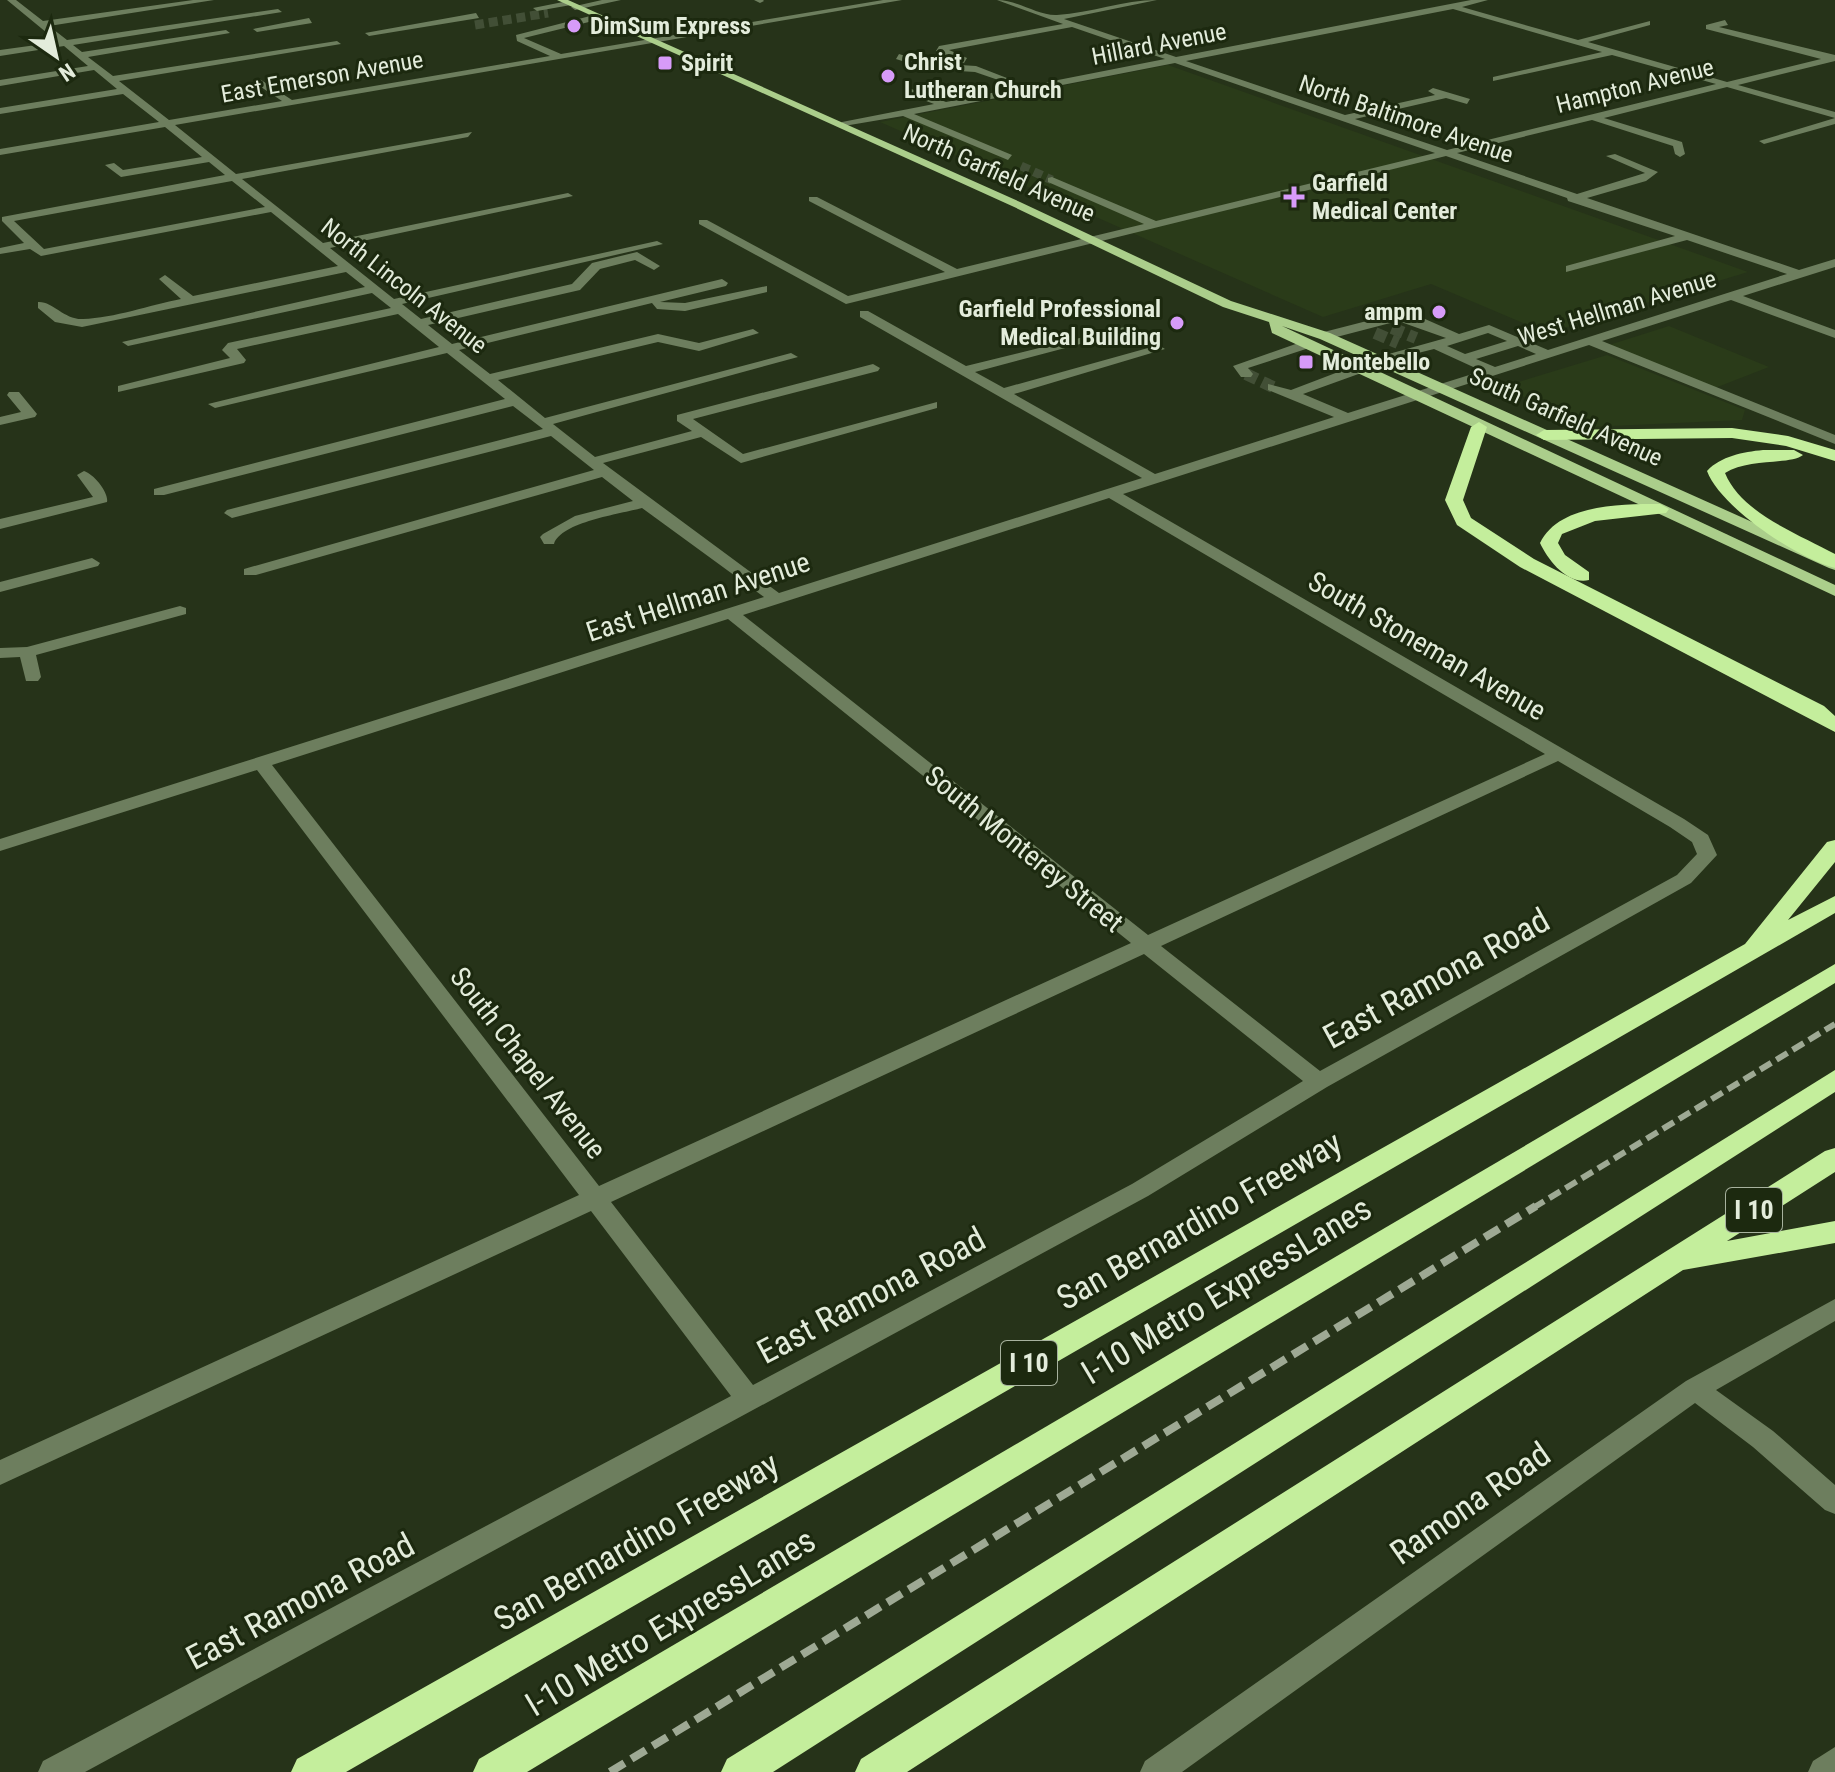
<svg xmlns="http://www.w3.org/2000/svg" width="1835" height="1772" font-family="'Roboto Condensed',sans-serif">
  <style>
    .built { fill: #2a3b19 }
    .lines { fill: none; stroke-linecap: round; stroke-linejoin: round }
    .minor-tunnel-far1 { stroke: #424f36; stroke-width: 9; stroke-dasharray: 9 5; stroke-linecap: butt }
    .minor-tunnel { stroke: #424f36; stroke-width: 12; stroke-dasharray: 12 6; stroke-linecap: butt }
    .minor { fill: #6d7e5e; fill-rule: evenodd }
    .major { fill: #abce8b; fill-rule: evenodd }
    .highway { fill: #c4ee9c; fill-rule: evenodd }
    .rail-far1 { stroke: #9ea994; stroke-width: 6; stroke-dasharray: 13 6; stroke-linecap: butt }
    .rail { stroke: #9ea994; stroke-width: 8; stroke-dasharray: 17 8; stroke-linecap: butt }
    .poi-dot { fill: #d79bf9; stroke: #1c290f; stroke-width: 3 }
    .labels { text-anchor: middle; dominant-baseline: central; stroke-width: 6; stroke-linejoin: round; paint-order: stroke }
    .far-poi-label { font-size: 24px; font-weight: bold; fill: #e3ecdb; stroke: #1c290f; text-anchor: start }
    .far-street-label { font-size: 24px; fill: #e3ecdb; stroke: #1c290f }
    .shield { fill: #1c290f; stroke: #a7b29e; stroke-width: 2 }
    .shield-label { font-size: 26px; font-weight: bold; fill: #e3ecdb }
    .street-label { font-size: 28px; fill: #e3ecdb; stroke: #1c290f }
    .near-street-label { font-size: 34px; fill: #e3ecdb; stroke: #1c290f }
  </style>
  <rect width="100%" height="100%" fill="#263319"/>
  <!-- built -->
  <g class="built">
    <path d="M 1168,65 L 1748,272 L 1547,333 L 1431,284 L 1323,317 L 880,122 Z"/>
    <path d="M 1669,326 L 1769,367 L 1715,388 L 1609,345 Z"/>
    <path d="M 1607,355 L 1745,410 L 1742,420 L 1590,427 L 1502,387 Z"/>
  </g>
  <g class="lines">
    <!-- minor-tunnel-far1 -->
    <g class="minor-tunnel-far1">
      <path d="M 475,25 L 548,13"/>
      <path d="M 1021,166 L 1052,180"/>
    </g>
    <!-- minor-tunnel -->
    <g class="minor-tunnel">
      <path d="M 1392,328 L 1416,338"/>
      <path d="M 1375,333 L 1398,343"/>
      <path d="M 1246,374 L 1273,387"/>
    </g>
    <!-- minor -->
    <g class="minor">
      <path d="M 7,0 L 16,0 L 43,21 L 193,0 L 214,0 L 49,26 L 67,40 L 278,9 L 282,12 L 73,45 L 82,52 L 226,30 L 230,33 L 88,57 L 113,76 L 337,41 L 341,44 L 119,81 L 169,120 L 282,101 L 255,83 L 258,78 L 292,100 L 550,56 L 517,41 L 516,35 L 598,14 L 601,19 L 524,38 L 561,54 L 883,0 L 902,0 L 175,125 L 236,174 L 472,132 L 468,137 L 242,179 L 323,243 L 568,193 L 573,196 L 330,248 L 394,299 L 657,241 L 663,244 L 402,304 L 421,319 L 572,284 L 592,263 L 637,252 L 660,266 L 654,270 L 635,260 L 600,269 L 580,290 L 428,325 L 452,344 L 722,279 L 728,283 L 726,286 L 660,302 L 685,303 L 767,286 L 767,292 L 685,311 L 657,309 L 652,303 L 459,350 L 490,374 L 658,334 L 699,343 L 753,329 L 759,333 L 699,351 L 658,342 L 498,380 L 545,418 L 791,353 L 798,357 L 553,424 L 595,457 L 692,431 L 677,421 L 677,415 L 873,364 L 880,368 L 878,371 L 693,419 L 743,454 L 937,402 L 937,408 L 741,463 L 701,437 L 603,463 L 779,593 L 1142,478 L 860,317 L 860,311 L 868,311 L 966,366 L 1128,326 L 1165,349 L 1014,394 L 1155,474 L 1334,417 L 1268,390 L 1268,384 L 1291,390 L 1354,366 L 1364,366 L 1364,372 L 1303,394 L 1348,413 L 1482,371 L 1434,349 L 1378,363 L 1378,357 L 1446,338 L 1398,321 L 1325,340 L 1319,336 L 1320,333 L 1398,313 L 1425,319 L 1459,334 L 1489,325 L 1548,350 L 1787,274 L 1687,240 L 1566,272 L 1566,266 L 1675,236 L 1568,201 L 1567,198 L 1446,156 L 846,304 L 699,224 L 699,220 L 707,220 L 848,296 L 945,272 L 809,201 L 809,197 L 817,197 L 957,269 L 1144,224 L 1048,182 L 1048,178 L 1052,177 L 1156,221 L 1435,153 L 1175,63 L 914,114 L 1012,155 L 1008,160 L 903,116 L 838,127 L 842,122 L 934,104 L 903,92 L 906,87 L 946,102 L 1165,59 L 1072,27 L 949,50 L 967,58 L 964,63 L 936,51 L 939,46 L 1063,24 L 997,0 C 1018,0 1038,16 1057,15 C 1091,13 1123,0 1157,0 L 1064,19 L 1176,57 L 1471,0 L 1488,0 L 1462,7 L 1578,40 L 1650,21 L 1650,25 L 1588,42 L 1727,82 L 1821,59 L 1706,29 L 1706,25 L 1725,20 L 1728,25 L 1719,27 L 1835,55 L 1835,61 L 1738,85 L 1835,112 L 1835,118 L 1727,87 L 1604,118 L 1682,142 L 1685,154 L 1680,157 L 1675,154 L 1673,146 L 1592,120 L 1457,153 L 1577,194 L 1645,173 L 1606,156 L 1615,154 L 1658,172 L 1646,181 L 1587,198 L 1799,270 L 1835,259 L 1835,267 L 1743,296 L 1835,330 L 1835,338 L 1731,300 L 1602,341 L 1835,435 L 1835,444 L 1589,345 L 1123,494 L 1684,819 L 1708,835 L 1717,855 L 1691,883 L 1327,1087 L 1148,1196 L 85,1772 L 38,1772 L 43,1761 L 731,1396 L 591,1211 L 0,1485 L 0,1460 L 579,1195 L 257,770 L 0,851 L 0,839 L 764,597 L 642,508 C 620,514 561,522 554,544 L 544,544 L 540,537 L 543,534 L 575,516 L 633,501 L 602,477 L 256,575 L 244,575 L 244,569 L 594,470 L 551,436 L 232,518 L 224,513 L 227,510 L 543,429 L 513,406 L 164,495 L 154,495 L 154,489 L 505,399 L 447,353 L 215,408 L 208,404 L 439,347 L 398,314 L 237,349 L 246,360 L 244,363 L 118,392 L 118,386 L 230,358 L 222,350 L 228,343 L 391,308 L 372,293 L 128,346 L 122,342 L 365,287 L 346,272 L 82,327 L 55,322 L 38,308 L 38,302 C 53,301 64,320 83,319 C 114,318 150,305 181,299 L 159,279 L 165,275 L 193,296 L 338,266 L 271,212 L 41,256 L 30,249 L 0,254 L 0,248 L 24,243 L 2,221 L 2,217 L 225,175 L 209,162 L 121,177 L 105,165 L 114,163 L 123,170 L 202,157 L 165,127 L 0,155 L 0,149 L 159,122 L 123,94 L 0,114 L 0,108 L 117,89 L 94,70 L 0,86 L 0,80 L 88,66 L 64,46 L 0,56 L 0,50 L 58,42 ZM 1453,9 L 1602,52 L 1493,77 L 1493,81 L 1612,55 L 1716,84 L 1447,150 L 1355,119 L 1446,98 L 1467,104 L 1470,99 L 1433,88 L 1428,91 L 1435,95 L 1345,115 L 1186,61 ZM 232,181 L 265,207 L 44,249 L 14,221 ZM 1122,333 L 1148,348 L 1004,388 L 975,372 ZM 1488,333 L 1507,341 L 1465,354 L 1447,346 ZM 1518,346 L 1536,354 L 1495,367 L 1476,359 ZM 1109,498 L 1545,754 L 1148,935 L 743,615 ZM 728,619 L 1131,943 L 599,1186 L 272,765 ZM 1558,761 L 1670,827 L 1692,842 L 1697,854 L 1677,875 L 1320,1071 L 1161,946 ZM 1144,954 L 1303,1081 L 1132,1184 L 753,1385 L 611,1202 Z"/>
      <path d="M 602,0 L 621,0 L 575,10 L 571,7 Z"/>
      <path d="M 754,0 L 763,0 L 764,1 L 760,3 Z"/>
      <path d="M 568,1 L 571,5 L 537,11 L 533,8 Z"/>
      <path d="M 476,13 L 479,18 L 369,36 L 365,33 Z"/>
      <path d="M 309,18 L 312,23 L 257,32 L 253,29 Z"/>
      <path d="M 899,54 L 928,63 L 976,66 L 1012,80 L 1007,83 L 975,72 L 927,69 L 896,59 Z"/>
      <path d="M 1835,118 L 1835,124 L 1764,144 L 1759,141 Z"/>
      <path d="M 1307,340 L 1312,341 L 1312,347 L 1248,368 L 1253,374 L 1251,377 L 1241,377 L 1233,366 Z"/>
      <path d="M 9,392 L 19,392 L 37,414 L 35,417 L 0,425 L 0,417 L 21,412 L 7,395 Z"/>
      <path d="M 84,471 C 94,474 109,493 107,502 L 0,529 L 0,519 L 93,497 L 77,475 Z"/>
      <path d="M 92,558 L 100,563 L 98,566 L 0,592 L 0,582 Z"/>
      <path d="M 180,606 L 186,608 L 186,614 L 36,655 L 41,677 L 38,681 L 26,681 L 20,657 L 0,658 L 0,648 L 27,647 Z"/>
      <path d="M 1835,1299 L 1835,1321 L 1716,1390 L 1773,1431 L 1835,1485 L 1835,1514 L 1825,1510 L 1753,1447 L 1695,1403 L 1182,1772 L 1140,1772 L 1145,1761 L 1686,1381 Z"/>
      <path d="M 1835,1747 L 1835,1772 L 1808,1772 L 1813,1761 Z"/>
    </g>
    <!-- major -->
    <path class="major" d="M 557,0 L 568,0 L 1020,202 L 1231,301 L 1330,333 L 1835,559 L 1835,570 L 1829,568 L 1320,339 L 1282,326 L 1835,585 L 1835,596 L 1272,333 L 1269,322 L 1223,307 L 1012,206 Z"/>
    <!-- highway -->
    <g class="highway">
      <path d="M 1479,422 L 1487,427 L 1463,500 L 1471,518 L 1534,559 L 1824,706 L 1835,716 L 1835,732 L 1520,567 L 1457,525 L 1445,500 L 1471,427 Z"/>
      <path d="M 1732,428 L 1788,436 L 1835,450 L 1835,461 L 1786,446 L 1732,438 L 1544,440 L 1536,435 L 1544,430 Z"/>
      <path d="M 1763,450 L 1794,450 L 1803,455 C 1791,465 1749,458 1725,473 C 1742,514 1799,534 1835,554 L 1835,568 C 1797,558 1721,508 1707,471 C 1721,456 1743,452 1763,450 Z"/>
      <path d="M 1660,504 L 1669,509 L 1666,513 L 1595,521 L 1562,534 L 1558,543 L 1565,555 L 1589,572 L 1589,580 C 1567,585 1548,560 1540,543 C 1559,504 1621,504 1660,504 Z"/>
      <path d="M 1835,840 L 1835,862 L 1788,920 L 1835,896 L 1835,913 L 346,1772 L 291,1772 L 297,1759 L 1745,944 L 1827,842 Z"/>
      <path d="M 1835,964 L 1835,983 L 527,1772 L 473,1772 L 479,1759 Z"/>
      <path d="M 1835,1070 L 1835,1092 L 773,1772 L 721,1772 L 727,1759 Z"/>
      <path d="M 1835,1148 L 1835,1172 L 1727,1241 L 1835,1221 L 1835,1243 L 1683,1270 L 907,1772 L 855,1772 L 861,1759 L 1825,1151 Z"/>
    </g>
    <!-- rail-far1 -->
    <path class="rail-far1" d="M 1533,1208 L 1835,1024"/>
    <!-- rail -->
    <path class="rail" d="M 610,1772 L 1536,1206"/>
  </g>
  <!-- markers -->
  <g class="poi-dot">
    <circle cx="574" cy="26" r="8"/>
    <rect x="657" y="55" width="16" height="16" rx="4"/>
    <circle cx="888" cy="76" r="8"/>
    <path d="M1290 185h8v8h8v8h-8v8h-8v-8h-8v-8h8z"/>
    <circle cx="1439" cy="312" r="8"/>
    <circle cx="1177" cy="323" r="8"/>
    <rect x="1298" y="354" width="16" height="16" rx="4"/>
  </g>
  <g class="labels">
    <!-- far-poi labels -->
    <g class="far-poi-label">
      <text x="590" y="26">DimSum Express</text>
      <text x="904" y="62">Christ<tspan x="904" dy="28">Lutheran Church</tspan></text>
      <text x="681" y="63">Spirit</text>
      <text x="1312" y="183">Garfield<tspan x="1312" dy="28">Medical Center</tspan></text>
      <text x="1161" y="309" text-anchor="end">Garfield Professional<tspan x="1161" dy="28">Medical Building</tspan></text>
      <text x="1423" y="312" text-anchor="end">ampm</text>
      <text x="1322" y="362">Montebello</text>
    </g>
    <!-- far-street labels -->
    <g class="far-street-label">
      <text transform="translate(1159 44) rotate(-11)">Hillard Avenue</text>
      <text transform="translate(322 77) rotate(-10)">East Emerson Avenue</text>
      <text transform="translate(1635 86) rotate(-14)">Hampton Avenue</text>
      <text transform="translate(1406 119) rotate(19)">North Baltimore Avenue</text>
      <text transform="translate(999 173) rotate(24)">North Garfield Avenue</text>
      <text transform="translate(404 286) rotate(38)">North Lincoln Avenue</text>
      <text transform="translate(1617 308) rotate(-17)">West Hellman Avenue</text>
      <text transform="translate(1566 417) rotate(24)">South Garfield Avenue</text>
    </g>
    <!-- shield labels -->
    <g class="shield">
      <rect x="1726" y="1188" width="56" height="44" rx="6"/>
      <rect x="1001" y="1341" width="56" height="44" rx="6"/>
    </g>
    <g class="shield-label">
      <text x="1754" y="1210">I 10</text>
      <text x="1029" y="1363">I 10</text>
    </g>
    <!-- street labels -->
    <g class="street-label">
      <text transform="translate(698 597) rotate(-18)">East Hellman Avenue</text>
      <text transform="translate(1427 646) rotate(30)">South Stoneman Avenue</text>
      <text transform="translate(1024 849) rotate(39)">South Monterey Street</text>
      <text transform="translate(528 1063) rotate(52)">South Chapel Avenue</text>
    </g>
    <!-- near-street labels -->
    <g class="near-street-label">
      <text transform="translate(1436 978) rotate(-29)">East Ramona Road</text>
      <text transform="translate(1199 1220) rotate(-30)">San Bernardino Freeway</text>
      <text transform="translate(1226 1290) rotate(-31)">I-10 Metro ExpressLanes</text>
      <text transform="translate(871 1295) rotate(-28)">East Ramona Road</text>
      <text transform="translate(1470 1503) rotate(-35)">Ramona Road</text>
      <text transform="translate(636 1541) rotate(-30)">San Bernardino Freeway</text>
      <text transform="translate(300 1601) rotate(-28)">East Ramona Road</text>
      <text transform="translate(670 1622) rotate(-31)">I-10 Metro ExpressLanes</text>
    </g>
  </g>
  <!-- north arrow -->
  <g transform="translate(56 56) rotate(146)" stroke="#1c290f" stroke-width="6" paint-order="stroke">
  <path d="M0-6L14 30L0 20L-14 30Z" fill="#e3ecdb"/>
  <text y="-12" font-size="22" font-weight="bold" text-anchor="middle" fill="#e3ecdb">N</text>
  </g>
</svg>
